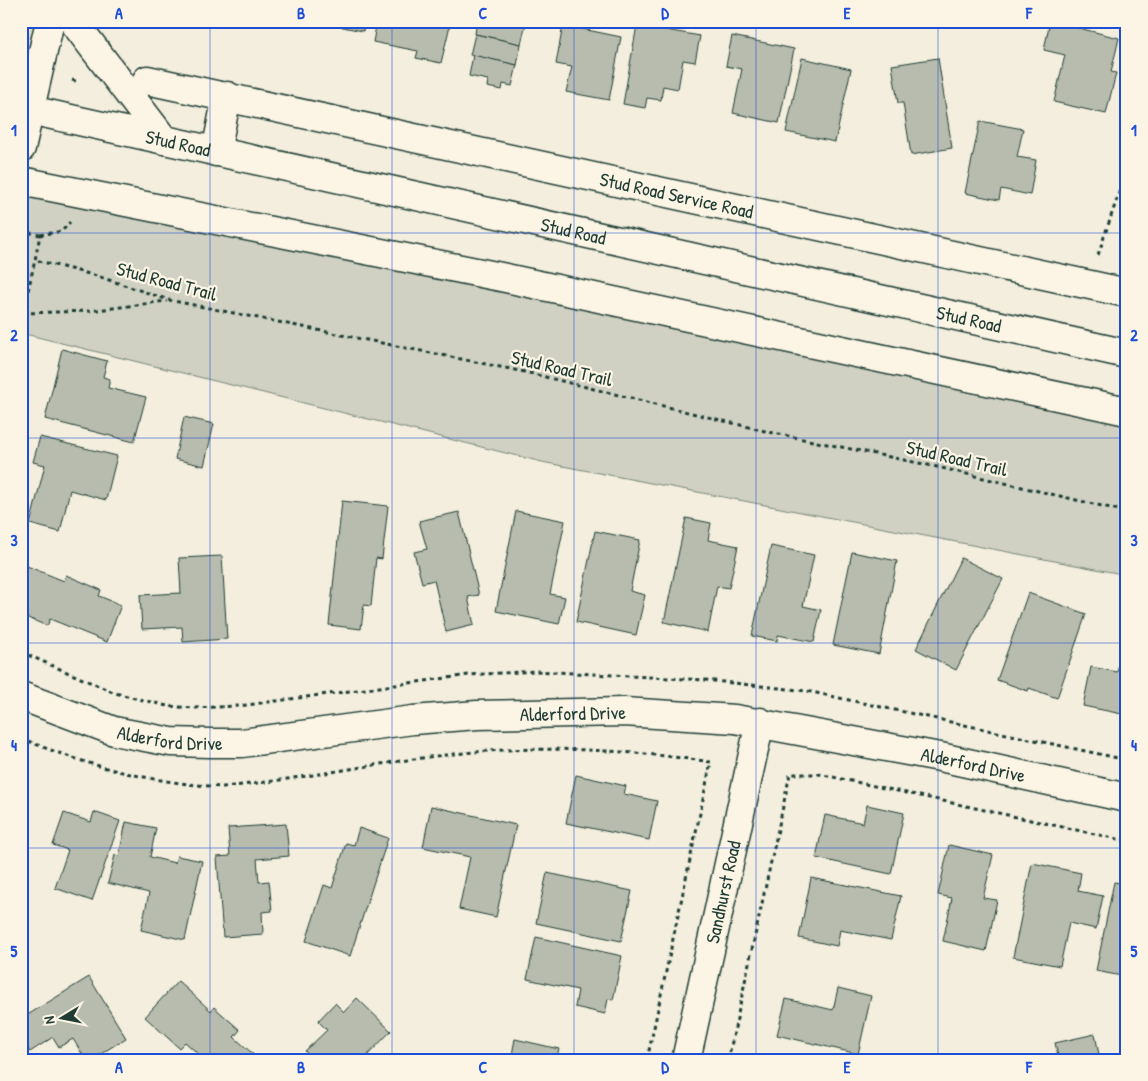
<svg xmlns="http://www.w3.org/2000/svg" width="1148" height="1081" font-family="'Patrick Hand',sans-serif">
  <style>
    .built { fill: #e1dfd0 }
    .green { fill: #d0d1c2; stroke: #78877b }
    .building { fill: #b8bcae; stroke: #1f3d34 }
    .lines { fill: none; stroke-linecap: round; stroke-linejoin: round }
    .minor-casing { stroke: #1f3d34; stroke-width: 31 }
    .major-casing { stroke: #1f3d34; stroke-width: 31 }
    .path { stroke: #1f3d34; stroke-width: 3; stroke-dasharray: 4 4; stroke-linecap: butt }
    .minor { stroke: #fcf5e5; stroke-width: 28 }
    .major { stroke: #fcf5e5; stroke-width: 28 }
    .grid { fill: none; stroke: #1d4ed8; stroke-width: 1; stroke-opacity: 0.55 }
    .labels { text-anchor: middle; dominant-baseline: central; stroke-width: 4.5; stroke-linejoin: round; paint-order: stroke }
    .street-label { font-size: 19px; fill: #1f3d34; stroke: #fcf5e5 }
    .neatline { fill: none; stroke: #1d4ed8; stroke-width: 2 }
    .grid-label { font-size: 16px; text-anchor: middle; font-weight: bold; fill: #1d4ed8 }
  </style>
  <rect width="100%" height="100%" fill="#f3eede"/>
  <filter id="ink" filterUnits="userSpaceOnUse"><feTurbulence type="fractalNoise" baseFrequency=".02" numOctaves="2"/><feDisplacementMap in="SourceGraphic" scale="10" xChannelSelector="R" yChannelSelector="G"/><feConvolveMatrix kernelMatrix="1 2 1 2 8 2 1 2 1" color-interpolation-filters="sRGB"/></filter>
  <g filter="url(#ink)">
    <!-- built -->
    <path class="built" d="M 21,21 L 50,21 L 40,69 L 21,65 Z"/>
    <!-- green -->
    <path class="green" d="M 21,181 L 1127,416 L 1127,575 L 542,462 L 21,333 Z"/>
    <!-- building -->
    <g class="building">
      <path d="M 334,21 L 365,21 L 363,31 L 333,25 Z"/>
      <path d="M 377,21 L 451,21 L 441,63 L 416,58 L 418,51 L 373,42 Z"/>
      <path d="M 477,21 L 526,23 L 521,44 L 475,34 Z"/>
      <path d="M 1050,21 L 1119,38 L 1111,72 L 1116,73 L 1106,114 L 1054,102 L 1065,55 L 1044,50 Z"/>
      <path d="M 563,25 L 621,37 L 609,100 L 566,92 L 572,67 L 556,64 Z"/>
      <path d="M 637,25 L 700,36 L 695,62 L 683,60 L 678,89 L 663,86 L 661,100 L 647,98 L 645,108 L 623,104 Z"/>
      <path d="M 475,34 L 521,44 L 517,65 L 470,55 Z"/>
      <path d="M 732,36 L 794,49 L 779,123 L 733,113 L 742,69 L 726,66 Z"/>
      <path d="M 473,55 L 517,65 L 512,86 L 503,84 L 502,90 L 487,87 L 488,80 L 469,76 Z"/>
      <path d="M 802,58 L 851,69 L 835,142 L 786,132 Z"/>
      <path d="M 938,58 L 952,148 L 911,155 L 903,103 L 898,103 L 892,65 Z"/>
      <path d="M 980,121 L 1023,129 L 1017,157 L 1036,160 L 1030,195 L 1001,189 L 999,200 L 965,193 Z"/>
      <path d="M 62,349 L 107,361 L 103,377 L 110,379 L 108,388 L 146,397 L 134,442 L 45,419 Z"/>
      <path d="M 184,417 L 214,424 L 204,466 L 175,459 Z"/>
      <path d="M 40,437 L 117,456 L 106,500 L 70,490 L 60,532 L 30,524 L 45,465 L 33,462 Z"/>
      <path d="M 342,501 L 388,506 L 382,559 L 376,558 L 371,606 L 364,605 L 361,629 L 329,625 Z"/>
      <path d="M 516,511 L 565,521 L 550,594 L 565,597 L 559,624 L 496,611 Z"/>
      <path d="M 459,512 L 479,595 L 468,597 L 474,625 L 446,632 L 434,580 L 422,583 L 414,552 L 427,549 L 419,521 Z"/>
      <path d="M 686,518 L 711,523 L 708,540 L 738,546 L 729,588 L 717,586 L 708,632 L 664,622 Z"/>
      <path d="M 595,531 L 640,540 L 630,591 L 645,595 L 636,635 L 576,622 Z"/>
      <path d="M 771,546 L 814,555 L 803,606 L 821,610 L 814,642 L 778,635 L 777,641 L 752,636 Z"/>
      <path d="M 852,552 L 897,561 L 879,654 L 833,645 Z"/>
      <path d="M 222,556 L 227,639 L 183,642 L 182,627 L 142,629 L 140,595 L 181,593 L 179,558 Z"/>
      <path d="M 961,558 L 1003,579 L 956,670 L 916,649 Z"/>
      <path d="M 22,564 L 64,581 L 66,575 L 101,590 L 99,596 L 121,605 L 107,642 L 50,619 L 47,626 L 21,615 Z"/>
      <path d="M 1028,593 L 1086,614 L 1057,698 L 1029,688 L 1028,691 L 997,680 Z"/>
      <path d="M 1124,642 L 1127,642 L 1127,715 L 1083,706 L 1091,667 L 1117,672 Z"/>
      <path d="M 576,775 L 626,786 L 624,794 L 657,801 L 649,840 L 566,823 Z"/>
      <path d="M 867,805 L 904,813 L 891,874 L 816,858 L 825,815 L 863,823 Z"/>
      <path d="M 431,806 L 516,825 L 496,917 L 459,909 L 470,857 L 423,847 Z"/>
      <path d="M 94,812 L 120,821 L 92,901 L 55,888 L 68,850 L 53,845 L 64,813 L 91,822 Z"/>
      <path d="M 126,822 L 156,828 L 150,857 L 175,863 L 177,856 L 202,861 L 185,940 L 141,930 L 149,893 L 108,883 L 115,855 L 119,856 Z"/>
      <path d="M 286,824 L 289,856 L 257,859 L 259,882 L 269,881 L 272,911 L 262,912 L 263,934 L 223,937 L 217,857 L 230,856 L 228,828 Z"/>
      <path d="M 359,828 L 388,838 L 350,956 L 306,941 L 324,885 L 332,888 L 346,843 L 354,845 Z"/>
      <path d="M 949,845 L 993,855 L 983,898 L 997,900 L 986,951 L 943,941 L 952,898 L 938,895 Z"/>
      <path d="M 1032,863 L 1081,873 L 1078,891 L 1103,896 L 1096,929 L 1069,923 L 1060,966 L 1013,957 Z"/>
      <path d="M 547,873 L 632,891 L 621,941 L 536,923 Z"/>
      <path d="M 811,878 L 901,896 L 891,940 L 840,930 L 837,946 L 799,938 Z"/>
      <path d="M 1114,882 L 1127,884 L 1127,977 L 1096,971 Z"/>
      <path d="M 536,937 L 622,956 L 613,1000 L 608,999 L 605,1014 L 575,1007 L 578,990 L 527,979 Z"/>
      <path d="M 89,977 L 126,1038 L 91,1060 L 86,1060 L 73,1039 L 59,1047 L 53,1037 L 30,1052 L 21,1037 L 21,1019 Z"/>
      <path d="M 178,981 L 211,1011 L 214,1007 L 240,1030 L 234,1037 L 253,1054 L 248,1060 L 205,1060 L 185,1042 L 179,1048 L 145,1017 Z"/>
      <path d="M 838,988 L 871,996 L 858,1054 L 777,1035 L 786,999 L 833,1010 Z"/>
      <path d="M 357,998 L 391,1031 L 363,1060 L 313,1060 L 305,1051 L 327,1030 L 318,1021 L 335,1003 L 344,1012 Z"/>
      <path d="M 1095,1034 L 1100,1060 L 1059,1060 L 1055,1043 Z"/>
      <path d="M 515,1039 L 559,1049 L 556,1060 L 511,1060 Z"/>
    </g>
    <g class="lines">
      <!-- minor casing -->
      <g class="minor-casing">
        <g id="minor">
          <path id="s1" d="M 147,80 L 1127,293"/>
          <path d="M 21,148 L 50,21"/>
          <path d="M 216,152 L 227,96"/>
          <path id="s2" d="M 21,696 L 114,731 L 171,742 L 209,743 L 242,743 L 413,720 L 477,715 L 624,712 L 735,719 L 940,757 L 1127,798"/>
          <path id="s3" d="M 686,1060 L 760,722"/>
        </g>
      </g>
      <!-- major casing -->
      <g class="major-casing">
        <g id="major">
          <path d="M 73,21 L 164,140"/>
          <path id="s4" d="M 21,108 L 1127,354"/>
          <path d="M 21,181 L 501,277 L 1127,411"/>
        </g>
      </g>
      <!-- path -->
      <g class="path">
        <path d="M 72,80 L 79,82"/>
        <path d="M 21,231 L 40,235 L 35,260 L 97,276 L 169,300 L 525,372 L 769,432 L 933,466 L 1127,512"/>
        <path d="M 40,235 L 62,231 L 70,222"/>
        <path d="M 1098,255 L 1127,169"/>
        <path d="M 23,313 L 89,311 L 167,301"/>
        <path d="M 21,322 L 35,260"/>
        <path d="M 21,652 L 115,693 L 167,706 L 193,708 L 239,706 L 469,675 L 536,671 L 705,680 L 807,691 L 1127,760"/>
        <path d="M 21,738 C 86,766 152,783 223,787 C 318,778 411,754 506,750 C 574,747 644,752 711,762 L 647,1060"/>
        <path d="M 728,1060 L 790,774 L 819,774 L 1127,841"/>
      </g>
      <!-- minor -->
      <use href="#minor" class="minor"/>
      <!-- major -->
      <use href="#major" class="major"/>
    </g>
  </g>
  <!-- grid -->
  <path class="grid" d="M 210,21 L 210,1060M 392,21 L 392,1060M 574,21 L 574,1060M 756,21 L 756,1060M 938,21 L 938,1060M 21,233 L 1127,233M 21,438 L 1127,438M 21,643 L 1127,643M 21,848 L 1127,848"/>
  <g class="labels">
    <!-- street labels -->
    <g class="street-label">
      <text stroke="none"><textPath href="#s4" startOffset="161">Stud Road</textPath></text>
      <text stroke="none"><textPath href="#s1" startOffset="542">Stud Road Service Road</textPath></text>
      <text stroke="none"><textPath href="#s4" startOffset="566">Stud Road</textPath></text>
      <text transform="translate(167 281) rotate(15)">Stud Road Trail</text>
      <text stroke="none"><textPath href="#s4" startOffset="971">Stud Road</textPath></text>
      <text transform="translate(562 368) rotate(13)">Stud Road Trail</text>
      <text transform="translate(957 458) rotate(13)">Stud Road Trail</text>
      <text stroke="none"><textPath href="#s2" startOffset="561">Alderford Drive</textPath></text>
      <text stroke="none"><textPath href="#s2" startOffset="156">Alderford Drive</textPath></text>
      <text stroke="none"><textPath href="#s2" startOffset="966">Alderford Drive</textPath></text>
      <text stroke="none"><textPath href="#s3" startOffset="172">Sandhurst Road</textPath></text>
    </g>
  </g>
  <!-- margin -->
  <rect width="1148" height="1081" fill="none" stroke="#fcf5e5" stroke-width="55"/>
  <!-- north arrow -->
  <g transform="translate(62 1018) rotate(260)" stroke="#fcf5e5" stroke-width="4" paint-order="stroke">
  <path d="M0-4L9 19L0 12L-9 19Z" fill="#1f3d34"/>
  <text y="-8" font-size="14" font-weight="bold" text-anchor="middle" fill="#1f3d34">N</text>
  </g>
  <rect x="28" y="28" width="1092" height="1026" class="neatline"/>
  <g class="grid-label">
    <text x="119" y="19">A</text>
    <text x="301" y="19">B</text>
    <text x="483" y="19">C</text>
    <text x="665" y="19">D</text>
    <text x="847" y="19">E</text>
    <text x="1029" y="19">F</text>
    <text x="14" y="136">1</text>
    <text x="1134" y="136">1</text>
    <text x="14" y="341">2</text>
    <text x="1134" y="341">2</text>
    <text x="14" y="546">3</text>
    <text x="1134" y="546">3</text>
    <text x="14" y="751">4</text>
    <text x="1134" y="751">4</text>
    <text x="14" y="957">5</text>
    <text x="1134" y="957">5</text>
    <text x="119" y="1073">A</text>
    <text x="301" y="1073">B</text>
    <text x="483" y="1073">C</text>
    <text x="665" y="1073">D</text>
    <text x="847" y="1073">E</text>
    <text x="1029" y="1073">F</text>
  </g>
</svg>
